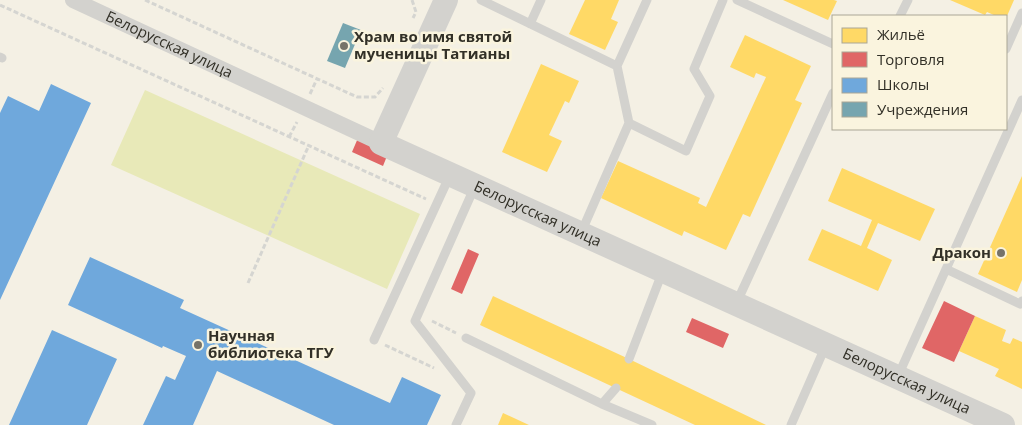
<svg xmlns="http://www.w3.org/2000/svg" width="1022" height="425" viewBox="0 0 1022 425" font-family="'Open Sans',sans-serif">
<rect width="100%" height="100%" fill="#f4f0e4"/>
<path fill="#e8e9b8" d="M145,90L420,214L387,289L111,165Z"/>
<path fill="#ffd966" d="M585,0H619L611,19L618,22L605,50L569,34Z
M783,0H834L837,1L828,20Z
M950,0H1014L1007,16H996L987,12L985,15Z
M745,35L811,66L795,100L802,103L750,217L743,214L726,250L684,231L682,236L601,198L618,161L700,198L698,203L706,207L766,77L756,73L754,78L730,67Z
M541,64L579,81L569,103L565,101L549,135L562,141L547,172L502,152Z
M842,168L935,209L920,241L878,223L867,248L892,260L878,291L808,260L822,229L861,246L872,220L828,201Z
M1022,176V280L1017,292L978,274Z
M493,296L629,359L766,425H695L480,325Z
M975,316L1006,330L1002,341L1010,344L1013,338L1022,342V389L995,376L999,369L959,351Z
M503,413L529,425H498Z"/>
<path fill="#e06666" d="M358,138L389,151L383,166L352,152Z
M468,249L479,254L462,294L451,289Z
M944,301L975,316L954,362L922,348Z
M692,318L729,334L723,348L686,332Z"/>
<path fill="#6fa8dc" d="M51,84L91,103L0,300V113L8,96L39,111Z
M90,257L184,300L180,308L390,403L402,377L441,395L427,425H334L217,371L193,425H143L166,376L175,380L186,356L163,346L162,348L68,305Z
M52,330L117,359L87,425H9Z"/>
<path fill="#76a5af" d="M343,23L361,30L345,68L327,61Z"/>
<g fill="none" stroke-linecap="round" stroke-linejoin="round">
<path stroke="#d5d5d1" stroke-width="3" stroke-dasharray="5 2.5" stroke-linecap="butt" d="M145,0L357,97H375L383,88
M412,0L416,12L413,18
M0,5L426,199
M310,94L317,79
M289,137L297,122
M248,283L309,145
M432,321L456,333
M385,345L434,368"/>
<path stroke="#d3d2ce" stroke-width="9" d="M481,0L617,66L629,123L686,151L710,96L694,69L723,0
M737,0L833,44
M900,16L908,0
M530,24L541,0
M1006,49L1022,13
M0,57L2,58
M617,66L647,0
M581,233L629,123
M946,269L1020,304L1022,301
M736,304L833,93
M466,338L602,404L616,388
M374,340L450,175
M629,359L662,273
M898,376L1022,100
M602,404L652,425
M456,425L471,393L415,321L475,186
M791,425L826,345"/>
<path stroke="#d3d2ce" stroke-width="16" id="s1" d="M73,0L381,143"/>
<path stroke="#d3d2ce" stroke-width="24" id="s2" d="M446,0L381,143L1003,425"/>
</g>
<g fill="#767369" stroke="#faf4de" stroke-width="2">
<circle cx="344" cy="46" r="5"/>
<circle cx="1001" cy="253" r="5"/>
<circle cx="198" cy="345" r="5"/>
</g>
<g text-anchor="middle" stroke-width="5" stroke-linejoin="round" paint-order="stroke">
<g font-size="15" font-weight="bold" fill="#323027" stroke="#faf4de" text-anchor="start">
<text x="354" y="42">Храм во имя святой<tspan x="354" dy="17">мученицы Татианы</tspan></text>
<text x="991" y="258" text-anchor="end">Дракон</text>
<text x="208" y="341">Научная<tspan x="208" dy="17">библиотека ТГУ</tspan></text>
</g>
<g font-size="15" fill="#323027" stroke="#faf4de">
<text dy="5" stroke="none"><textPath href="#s1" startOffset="106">Белорусская улица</textPath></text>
<text dy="5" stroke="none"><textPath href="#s2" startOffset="329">Белорусская улица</textPath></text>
<text dy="5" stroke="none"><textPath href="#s2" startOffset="734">Белорусская улица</textPath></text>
</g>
</g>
<rect x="832" y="15" width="175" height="115" fill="#faf4de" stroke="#aaa695"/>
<rect x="842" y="28" width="25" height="15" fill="#ffd966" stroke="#aaa695"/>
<text x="877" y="40" font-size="15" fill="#323027">Жильё</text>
<rect x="842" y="52" width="25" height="15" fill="#e06666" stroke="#aaa695"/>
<text x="877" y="65" font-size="15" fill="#323027">Торговля</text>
<rect x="842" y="78" width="25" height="15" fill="#6fa8dc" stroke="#aaa695"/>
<text x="877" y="90" font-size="15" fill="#323027">Школы</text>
<rect x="842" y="102" width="25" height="15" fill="#76a5af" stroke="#aaa695"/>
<text x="877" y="115" font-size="15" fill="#323027">Учреждения</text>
</svg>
